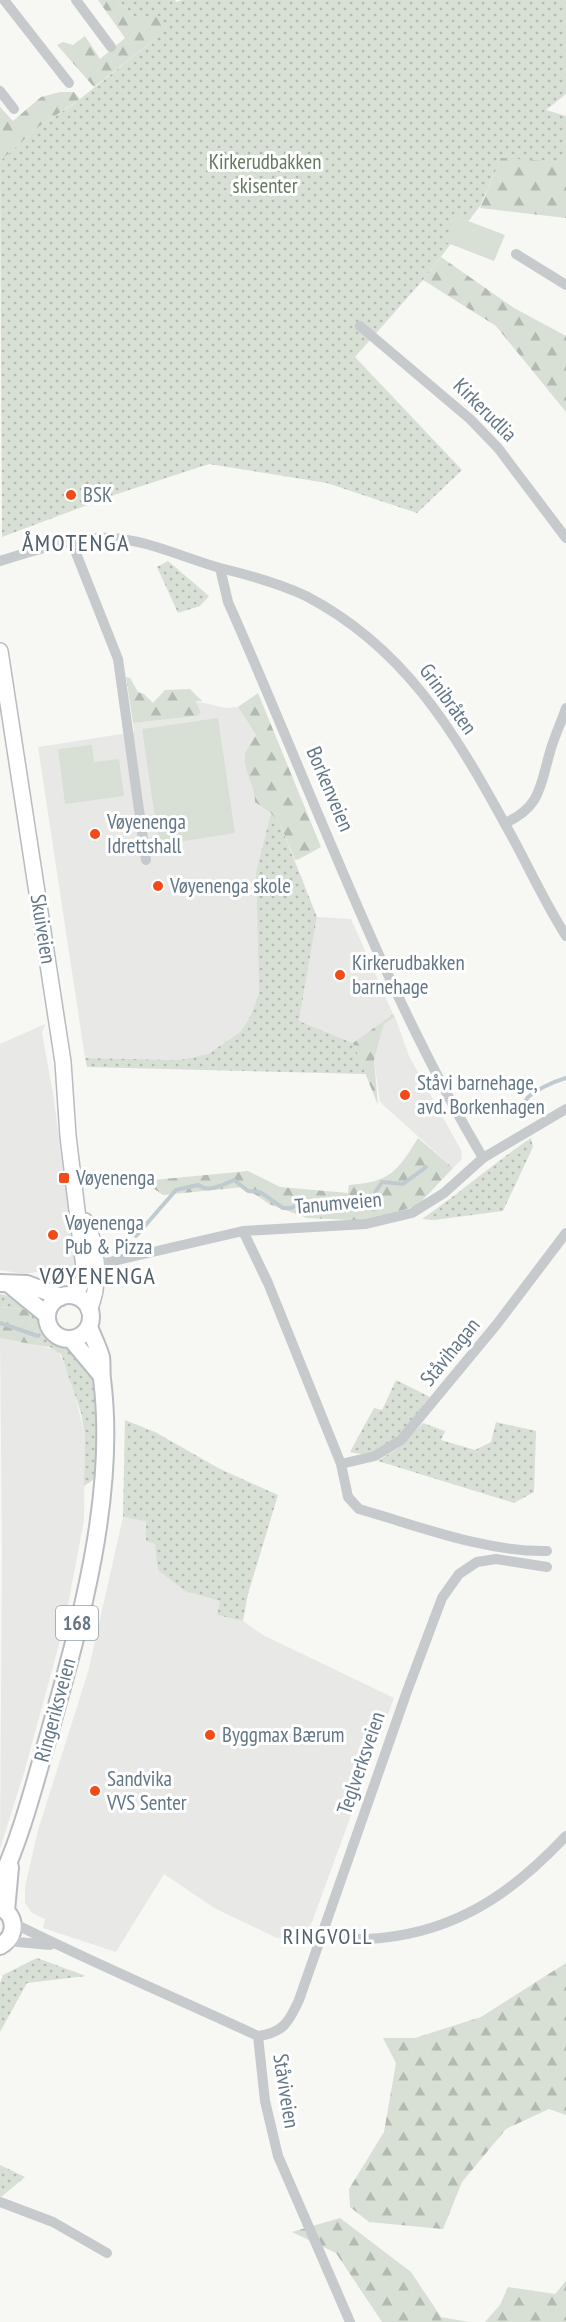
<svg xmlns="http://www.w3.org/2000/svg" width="566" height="2322" viewBox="0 0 566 2322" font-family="'PT Sans Narrow',sans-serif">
<defs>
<pattern id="grass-dots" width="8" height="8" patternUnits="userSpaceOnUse" patternTransform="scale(1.5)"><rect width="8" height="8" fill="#d8dfd4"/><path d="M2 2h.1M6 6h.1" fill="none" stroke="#b3bab2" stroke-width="1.8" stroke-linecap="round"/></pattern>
<pattern id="forest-firs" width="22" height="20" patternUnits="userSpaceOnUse" patternTransform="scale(1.5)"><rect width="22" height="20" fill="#d8dfd4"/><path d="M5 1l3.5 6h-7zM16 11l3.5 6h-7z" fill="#b3bab2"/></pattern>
</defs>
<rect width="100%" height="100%" fill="#f7f7f3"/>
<path fill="#e8e9e7" d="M195,701L226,708L238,707L256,735L251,746L248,773L256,791L271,813L256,872L259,993L250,1017L240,1032L208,1054L180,1060L85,1058L38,747L134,732L133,723L197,716Z
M317,917L351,919L393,1014L353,1043L299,1021Z
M395,1017L409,1056L461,1150L462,1159L453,1168L380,1102L374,1060L384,1024Z
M45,1024L42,1033L53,1093L76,1266L24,1274L0,1270V1044Z
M0,1338L58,1350L71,1380L85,1435L84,1520L64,1626L24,1773L0,1849L2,1550Z
M123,1517L146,1520V1541L155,1544L185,1591L221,1601L217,1615L243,1621L263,1635L394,1698L305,1941L277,1938L214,1908L164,1874L116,1952L43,1928L45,1919L32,1913L25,1903V1887L38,1830L88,1672Z"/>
<path fill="url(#grass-dots)" d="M117,0H175L176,2L182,0H566V94L546,110L566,116V162L501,159L480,206L423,280L355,357L462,470L417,513L327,483L209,464L114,495L2,537L0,161L37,128L75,103L155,39L152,16L145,20L136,19Z
M168,561L209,596L200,606L178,613L157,567Z
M271,813L280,824L317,917L299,1021L353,1043L367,1074L87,1067L85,1058L180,1060L208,1054L240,1032L250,1017L259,993L256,872Z
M531,1138L533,1147L503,1211L434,1220L422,1219C460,1193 494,1163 531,1138Z
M0,1294C16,1297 34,1305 40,1321C42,1326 44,1334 48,1337C57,1346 71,1345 80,1355C99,1375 106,1456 93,1480L84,1486L85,1435L81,1413L61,1354L50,1347L40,1346L41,1343L30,1320L31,1310L0,1307Z
M396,1380L430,1397C411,1421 386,1463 350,1452L374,1408L382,1410Z
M125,1420L155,1432L220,1469L278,1495L248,1594L243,1621L217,1615L220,1601L185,1591L158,1570L155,1544L146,1541V1521L123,1517Z
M496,1422L536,1431L534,1492L514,1503L378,1461L398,1448L423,1423L445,1431L441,1440L475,1450L491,1442Z
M37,1958L86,1976L27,1983L0,2032V1983L3,1975Z
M0,2165L25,2177L1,2197L0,2196Z"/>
<path fill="url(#forest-firs)" d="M98,0H117L136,19L157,15L162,24L155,39L94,87L57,45L63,42L73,45L85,36L100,59L125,38Z
M60,92H74L80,99L37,128L0,161V107L13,121L41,97Z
M501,158L566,162V218L480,208Z
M441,257L514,308L566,336V412L496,326L423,280Z
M126,677L130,678L138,692L144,694L153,703L165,690L190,689L202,701H195L201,712L197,716L133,723Z
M258,693L321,847L299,859L295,860L280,824L271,813L255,802C256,787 240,766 246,751C249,746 253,741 256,735L238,707Z
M393,1014L395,1017L384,1024L374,1060L378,1105L353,1043Z
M418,1138L453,1168L418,1205L371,1221L307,1218L269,1204L244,1187L163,1195L143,1181L248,1171L280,1187L348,1193L349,1185C390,1182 397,1172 418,1138Z
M0,1307L31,1310L30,1320L41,1343L40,1346L0,1338Z
M566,1963V2115L549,2109L506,2129L462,2182L443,2229L369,2222L350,2207L349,2189L384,2132L396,2063L383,2038H415L481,2017Z
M340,2218L411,2272L441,2317L469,2322H382L336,2253L292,2232Z
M566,2281V2322H485L500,2305L508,2287L555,2294Z"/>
<path fill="#d8dfd4" d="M455,216L505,235L494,261L445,242Z
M218,718L235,833L159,845L142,729Z
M92,745L94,762L119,759L124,796L65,804L58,749Z"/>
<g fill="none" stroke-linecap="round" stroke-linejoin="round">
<path stroke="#bfcbd0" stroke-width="4" d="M526,1100C531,1091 556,1081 566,1078
M136,1236L176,1190L198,1185C210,1193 221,1185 234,1180L248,1191L260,1192L283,1208H291L306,1201L330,1207L344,1200L356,1202L360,1198L373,1196L382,1182L403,1184L426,1167
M0,1323L38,1336"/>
<defs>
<path id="secondary" d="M0,651L63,1062L68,1136L85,1276L75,1296
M85,1221C98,1245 101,1284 89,1310"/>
<path id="primary" d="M0,1283L27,1284L61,1297
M9,1284L47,1315
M47 1317a22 22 0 1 1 44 0a22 22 0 1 1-44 0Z
M71,1339L101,1375
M0,1882C21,1837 33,1789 47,1741C79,1628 117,1497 102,1379C101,1372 102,1364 101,1357C98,1347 93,1337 89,1327
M0,1907C17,1916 17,1936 0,1946
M6,1911L10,1867"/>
</defs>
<use href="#secondary" stroke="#b6bcc0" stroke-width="18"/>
<use href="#primary" stroke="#b9bdc1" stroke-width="20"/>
<path stroke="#c6cacd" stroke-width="10" d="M4,0L69,83
M76,0L111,47
M0,91L14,109
M516,254L566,285
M360,326L470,419L498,448L566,538
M72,543L118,659L146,860
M0,561C32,551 78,536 111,538C148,540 184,558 220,568C249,575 278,583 306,596C404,647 454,731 505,824C526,861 543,900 566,936
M220,568L228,602C311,788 379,982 483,1158
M505,823C541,807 540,786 550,752C554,737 561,723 566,708
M243,1231L268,1283L341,1464L375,1456L401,1440L497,1324L566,1233
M92,1266L243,1231L366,1224L412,1213L444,1193L483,1158L566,1109
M341,1464L348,1497L359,1509C419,1526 484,1552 547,1551
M13,1923C93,1963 176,1998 258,2036L265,2101L278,2156L350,2322
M324,1934C348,1941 372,1940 396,1936C467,1925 518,1887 566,1836
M7,1941L50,1945
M258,2036C283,2033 289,2022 299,2000L406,1694L442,1598L459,1574L477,1562L496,1559L547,1567
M0,2202L53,2222L107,2253"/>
<use href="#secondary" stroke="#fff" stroke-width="15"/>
<use href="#primary" stroke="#fff" stroke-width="16"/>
</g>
<g fill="#f24b18" stroke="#fff" stroke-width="2">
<circle cx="71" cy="495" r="6"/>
<circle cx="95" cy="834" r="6"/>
<circle cx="158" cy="886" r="6"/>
<circle cx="340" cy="975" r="6"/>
<circle cx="405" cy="1095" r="6"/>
<rect x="58" y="1172" width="12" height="12" rx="3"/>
<circle cx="53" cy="1235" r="6"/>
<circle cx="210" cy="1735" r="6"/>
<circle cx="95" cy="1791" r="6"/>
</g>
<g text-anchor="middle" stroke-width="6" stroke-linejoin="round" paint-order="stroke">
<rect fill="#fff" stroke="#92a0ab" stroke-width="1.5" x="56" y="1606" width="42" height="34" rx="4.5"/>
<g font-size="20" font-weight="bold" fill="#637787">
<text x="77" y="1630">168</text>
</g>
<g font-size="21" fill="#64795f" stroke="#fff">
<text x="265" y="169">Kirkerudbakken<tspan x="265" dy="24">skisenter</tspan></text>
</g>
<g font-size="21" fill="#637787" stroke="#fff">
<text transform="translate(485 410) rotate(45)" y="7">Kirkerudlia</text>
<text transform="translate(448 699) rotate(54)" y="7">Grinibråten</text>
<text transform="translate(330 789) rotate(67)" y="7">Borkenveien</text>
<text transform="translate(43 929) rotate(81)" y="7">Skuiveien</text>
<text transform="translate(338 1203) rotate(-5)" y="7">Tanumveien</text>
<text transform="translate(450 1352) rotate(-51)" y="7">Ståvihagan</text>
<text transform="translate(55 1710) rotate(-75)" y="7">Ringeriksveien</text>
<text transform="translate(361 1763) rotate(-71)" y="7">Teglverksveien</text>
<text transform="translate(286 2091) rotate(81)" y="7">Ståviveien</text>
</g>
<g font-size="21" fill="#637787" stroke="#fff" text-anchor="start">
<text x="83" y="502">BSK</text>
<text x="107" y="829">Vøyenenga<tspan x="107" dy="24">Idrettshall</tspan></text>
<text x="170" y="893">Vøyenenga skole</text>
<text x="352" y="970">Kirkerudbakken<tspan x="352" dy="24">barnehage</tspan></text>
<text x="417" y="1090">Ståvi barnehage,<tspan x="417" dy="24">avd. Borkenhagen</tspan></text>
<text x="76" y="1185">Vøyenenga</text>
<text x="65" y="1230">Vøyenenga<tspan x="65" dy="24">Pub &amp; Pizza</tspan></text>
<text x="222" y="1742">Byggmax Bærum</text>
<text x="107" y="1786">Sandvika<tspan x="107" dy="24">VVS Senter</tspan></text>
</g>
<g font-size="22" letter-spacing="1.5" fill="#52606b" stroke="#fff">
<text x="328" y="1944">RINGVOLL</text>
</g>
<g font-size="24" letter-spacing="1.5" fill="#52606b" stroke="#fff">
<text x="76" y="551">ÅMOTENGA</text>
<text x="98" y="1284">VØYENENGA</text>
</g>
</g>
</svg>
